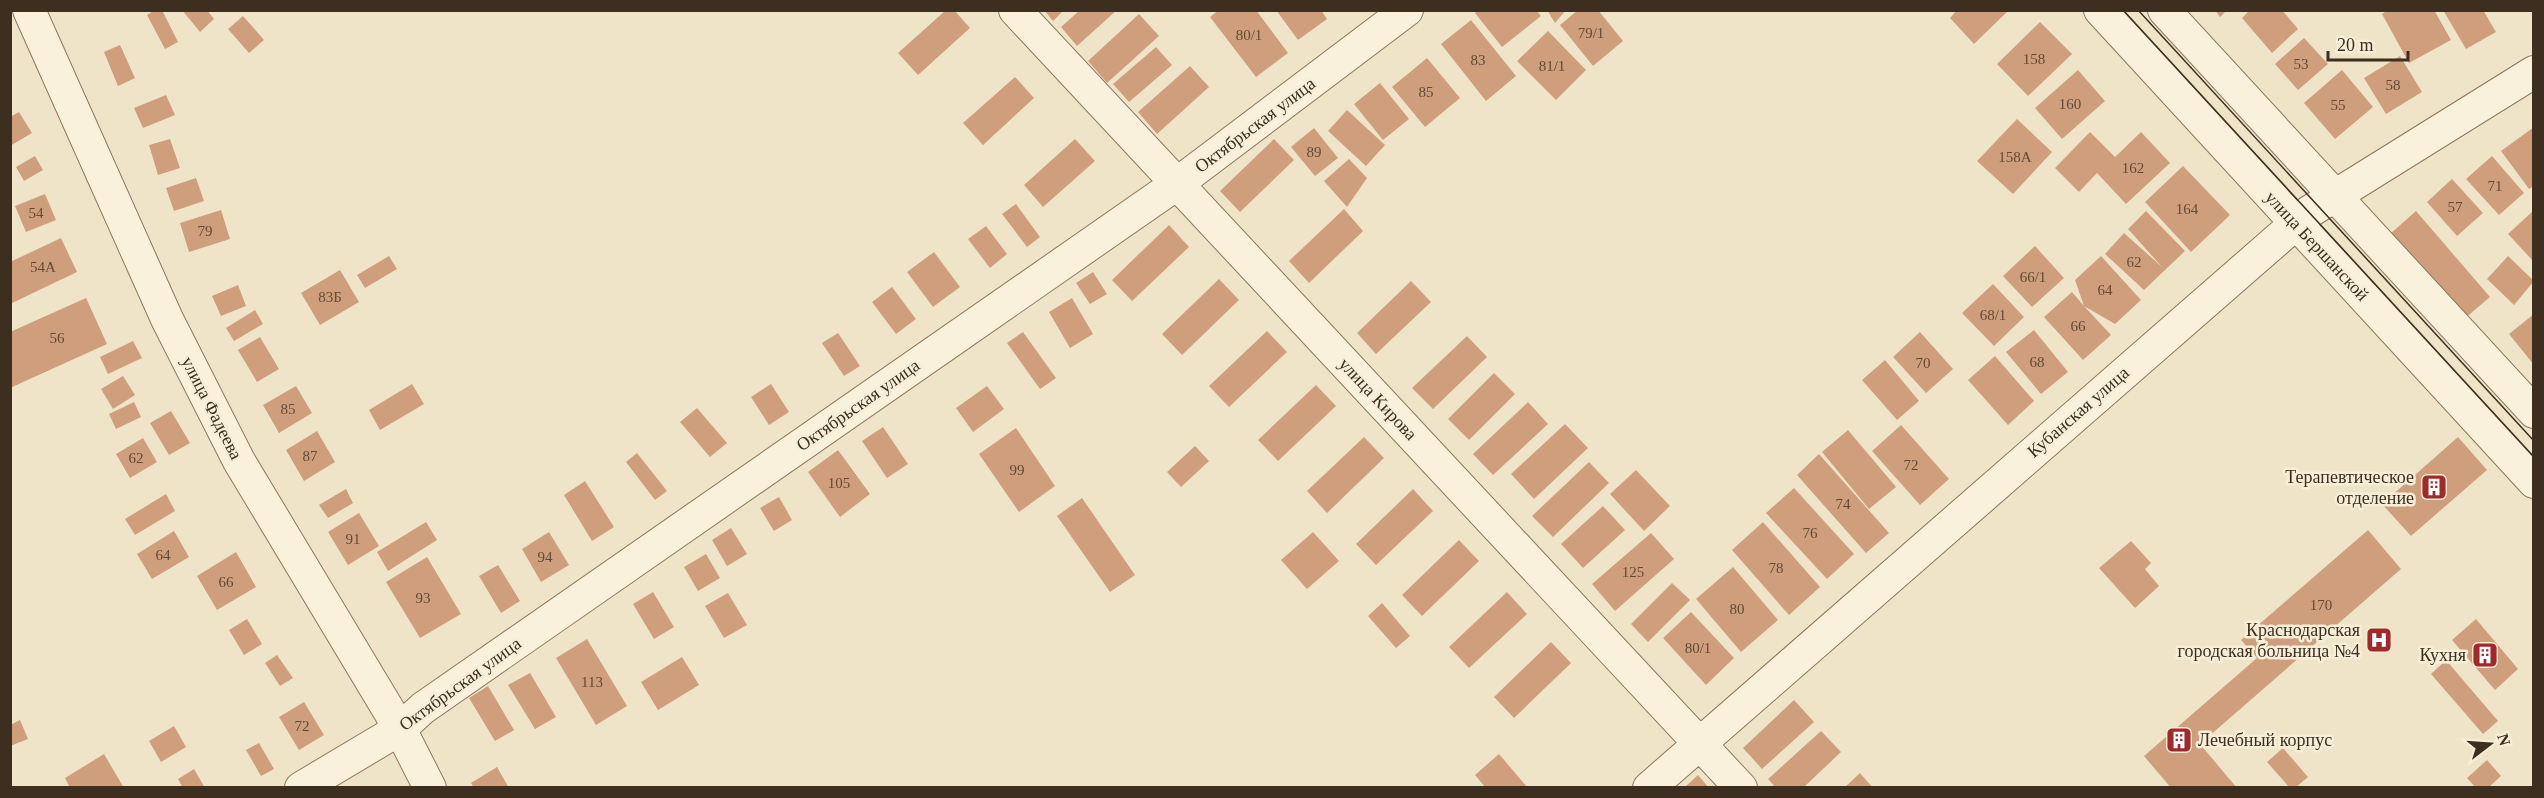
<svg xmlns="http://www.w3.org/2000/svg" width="2544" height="798" viewBox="0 0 2544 798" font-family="Georgia,serif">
<rect width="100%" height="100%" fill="#f0e4c8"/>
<path fill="#cf9f7d" d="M155,10H162L178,42L165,49L147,15Z
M182,10H207L214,19L200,32Z
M946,10H954L970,28L918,75L898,53Z
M1044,10H1064L1053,21Z
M1080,10H1117L1077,46L1061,27Z
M1219,10H1256L1288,53L1256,77L1210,17Z
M1276,10H1321L1327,19L1298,40Z
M1479,10H1536L1541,16L1502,47L1475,13Z
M1547,10H1566L1555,23Z
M1578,10H1598L1623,41L1593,66L1560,25Z
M1957,10H2009L1974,44L1950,18Z
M2215,10H2227L2220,17Z
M2250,10H2282L2298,29L2272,53L2242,18Z
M2388,10H2434L2451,40L2409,63L2382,14Z
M2443,10H2483L2496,32L2466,49Z
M1139,14L1159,36L1107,83L1088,61Z
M243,16L264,40L249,53L228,29Z
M1471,20L1516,76L1486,101L1441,44Z
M2040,22L2072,54L2028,96L1997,64Z
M1548,31L1586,70L1556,100L1517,61Z
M2304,38L2328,64L2298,90L2275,64Z
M120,45L135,78L118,86L104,52Z
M1156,47L1172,65L1129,102L1113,84Z
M2400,56L2422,92L2386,114L2364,78Z
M1427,58L1460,98L1425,127L1392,87Z
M1190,66L1209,87L1157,134L1138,112Z
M2078,70L2105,101L2062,139L2035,108Z
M2342,70L2373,107L2335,139L2304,103Z
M1015,77L1034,98L983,145L963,123Z
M1380,83L1409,119L1383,140L1354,104Z
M166,95L175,115L143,128L134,108Z
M1347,110L1385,145L1366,166L1328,131Z
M19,112L32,133L10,146V117Z
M2017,119L2052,152L2013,194L1977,161Z
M2534,127V186L2529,189L2501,151Z
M1314,128L1338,158L1315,176L1291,147Z
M2090,132L2115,157L2141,132L2170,163L2126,204L2097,173L2079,192L2055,168Z
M170,139L180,168L158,175L149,145Z
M1075,139L1095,161L1043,207L1024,185Z
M1274,139L1294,160L1240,212L1220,191Z
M35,156L43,170L24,181L16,167Z
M2492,156L2524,193L2499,215L2466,179Z
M1349,159L1367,178L1347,207L1324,181Z
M2183,166L2230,215L2191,252L2145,202Z
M196,178L204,201L174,211L166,188Z
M2452,179L2483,213L2457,236L2427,202Z
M45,194L56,220L26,232L15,206Z
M1016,204L1040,237L1027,247L1002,214Z
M1344,209L1363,231L1309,283L1289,261Z
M221,210L230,239L189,252L180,223Z
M2534,210V262L2508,234Z
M2146,211L2185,251L2144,290L2105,254L2124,233L2162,267L2128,229Z
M2416,211L2490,297L2464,319L2390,234Z
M1169,225L1189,247L1132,301L1112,280Z
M986,226L1007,254L990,268L968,239Z
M61,238L77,272L10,304V262Z
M2035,246L2064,278L2032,307L2003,276Z
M934,252L960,287L933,307L907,272Z
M389,256L397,269L365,288L357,275Z
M2101,256L2141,300L2115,324L2084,306L2111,335L2083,360L2044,317L2072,292L2084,306L2075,280Z
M2508,256L2534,281L2514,305L2487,279Z
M340,270L359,302L320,325L301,293Z
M1093,272L1107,294L1090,304L1076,283Z
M1219,279L1239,300L1182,355L1162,334Z
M1411,281L1431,302L1376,354L1357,333Z
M1993,284L2024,317L1994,346L1962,313Z
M238,285L246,306L221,316L212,296Z
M892,287L916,319L896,334L872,302Z
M86,298L107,344L10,388V332Z
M1072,298L1093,334L1070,348L1049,312Z
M255,310L263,324L234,341L226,328Z
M2534,314V365L2509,334Z
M2034,330L2068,372L2041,394L2006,352Z
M1267,331L1287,352L1229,407L1209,386Z
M1023,332L1056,378L1040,389L1007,343Z
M1920,332L1953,369L1926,393L1893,357Z
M838,333L860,366L844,376L822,343Z
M1467,336L1487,357L1433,409L1412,388Z
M260,337L279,369L257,382L238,350Z
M133,341L142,358L108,374L100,357Z
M1995,356L2034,401L2008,425L1968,380Z
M1885,360L1919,401L1897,420L1862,380Z
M1494,373L1515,394L1469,440L1448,419Z
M123,376L135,395L113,409L101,389Z
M412,384L424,404L380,430L369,410Z
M771,384L789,412L769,425L751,397Z
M1316,385L1336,406L1278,461L1258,440Z
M296,386L312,413L279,433L263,405Z
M987,386L1004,409L973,432L956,408Z
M134,402L141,417L116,429L109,414Z
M1528,402L1548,424L1493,475L1473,454Z
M697,408L727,443L710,457L680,422Z
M171,411L190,443L169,455L150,423Z
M1565,424L1588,448L1534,499L1511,474Z
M1901,425L1949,479L1920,505L1872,451Z
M883,427L908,464L887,478L862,441Z
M1016,428L1055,486L1019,512L979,454Z
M1848,430L1896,487L1869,509L1822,452Z
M317,431L335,462L304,481L286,450Z
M1364,437L1384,458L1327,513L1307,491Z
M2458,437L2487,470L2411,536L2382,504Z
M143,438L157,462L130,478L116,454Z
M1195,446L1209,461L1181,487L1167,472Z
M838,450L870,494L840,517L808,472Z
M637,453L667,491L655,500L626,462Z
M1819,454L1889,533L1866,553L1797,475Z
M1589,462L1609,483L1553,537L1532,516Z
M1636,470L1670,506L1644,531L1610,494Z
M585,481L614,527L592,541L564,495Z
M1794,488L1854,554L1827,579L1766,513Z
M346,489L353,503L328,518L319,505Z
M1413,489L1433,511L1376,565L1356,544Z
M166,494L175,511L135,535L125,519Z
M779,497L792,520L774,531L760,508Z
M1082,498L1135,575L1110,592L1057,516Z
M1603,506L1625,530L1583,568L1561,544Z
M359,513L379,546L348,565L328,532Z
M426,522L437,540L388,571L377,552Z
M1763,522L1820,587L1789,615L1732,550Z
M731,528L747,554L727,566L712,540Z
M2368,530L2401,569L2200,744L2237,788H2171L2144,756L2257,658L2241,640Z
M174,531L189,557L152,579L137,554Z
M549,532L569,565L541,582L522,549Z
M1313,532L1339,561L1307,589L1281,560Z
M1651,533L1674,559L1615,611L1592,584Z
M1459,540L1479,561L1422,616L1402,595Z
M2131,541L2151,563L2145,569L2159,586L2135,608L2099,568Z
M236,552L256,587L217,610L197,576Z
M706,554L720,578L698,591L684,567Z
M427,557L461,614L420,638L386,582Z
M498,565L520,601L501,613L479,576Z
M1733,567L1778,620L1741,652L1696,599Z
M1672,583L1690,600L1648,642L1631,624Z
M653,592L674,627L654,639L633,604Z
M1507,592L1527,614L1469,668L1449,647Z
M728,593L747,625L724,638L705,606Z
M1382,603L1410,636L1396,648L1368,616Z
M1691,612L1734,658L1706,685L1663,638Z
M247,619L262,644L244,655L229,630Z
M2476,619L2518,669L2495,690L2452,640Z
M587,639L627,706L596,725L556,658Z
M1551,642L1571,663L1514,718L1494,697Z
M277,655L293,678L280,686L265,663Z
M682,657L699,685L658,710L641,682Z
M2446,660L2498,721L2483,734L2431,674Z
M530,673L556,717L535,729L508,685Z
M488,686L514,730L495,741L469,698Z
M1794,700L1814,722L1762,769L1743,748Z
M304,702L324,735L299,750L279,717Z
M20,720L28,739L10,746V725Z
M174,726L186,747L161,762L149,741Z
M1821,731L1841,752L1803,788H1776L1768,779Z
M259,743L274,769L261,776L246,750Z
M2283,748L2308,777L2295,788H2290L2267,762Z
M104,754L124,788H70L65,778Z
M1499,754L1528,788H1486L1475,775Z
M2487,760L2501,776L2488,788H2476L2467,778Z
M497,767L509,788H474L471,783Z
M194,769L205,788H183L178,779Z
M1860,773L1873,788H1844Z
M1698,775L1709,788H1684Z"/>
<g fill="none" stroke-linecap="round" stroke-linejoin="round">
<defs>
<path id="street" d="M29,10L167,319L239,461L400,729L430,788
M1015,10L1741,788
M2100,10L2534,482
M2164,10L2534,412
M301,788L400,729L423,708L1178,183L1407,10
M1649,788L2309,212L2534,72"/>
</defs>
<use href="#street" stroke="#8d765c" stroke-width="34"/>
<use href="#street" stroke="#faf1dc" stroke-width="32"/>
<path stroke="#3d2e20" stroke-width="1.5" d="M2123,10L2534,457
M2138,10L2534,441"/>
</g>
<defs>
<symbol id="building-square" viewBox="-11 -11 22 22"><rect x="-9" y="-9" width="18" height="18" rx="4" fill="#9e2a2b" stroke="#f7eed8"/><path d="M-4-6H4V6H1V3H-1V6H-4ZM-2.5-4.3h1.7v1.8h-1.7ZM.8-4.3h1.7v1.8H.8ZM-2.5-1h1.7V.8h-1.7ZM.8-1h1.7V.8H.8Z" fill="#fff"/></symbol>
<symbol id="hospital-square" viewBox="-11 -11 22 22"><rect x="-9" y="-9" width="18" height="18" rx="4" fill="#9e2a2b" stroke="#f7eed8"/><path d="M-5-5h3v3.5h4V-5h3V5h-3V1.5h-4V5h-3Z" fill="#fff"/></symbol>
</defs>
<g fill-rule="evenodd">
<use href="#building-square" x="2419" y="472" width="30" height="30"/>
<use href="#hospital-square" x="2364" y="625" width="30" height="30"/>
<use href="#building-square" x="2470" y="640" width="30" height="30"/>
<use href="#building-square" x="2164" y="725" width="30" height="30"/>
</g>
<g text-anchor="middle" stroke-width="5" stroke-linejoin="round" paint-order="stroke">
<g font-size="15" fill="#624a37">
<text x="1591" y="38">79/1</text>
<text x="1249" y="40">80/1</text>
<text x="2034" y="64">158</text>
<text x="1478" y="65">83</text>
<text x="2301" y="69">53</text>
<text x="1552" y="71">81/1</text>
<text x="2393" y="90">58</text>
<text x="1426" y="97">85</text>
<text x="2070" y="109">160</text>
<text x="2338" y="110">55</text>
<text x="1314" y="157">89</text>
<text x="2015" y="162">158А</text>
<text x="2133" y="173">162</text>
<text x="2495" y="191">71</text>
<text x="2455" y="212">57</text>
<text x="2187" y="214">164</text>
<text x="36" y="218">54</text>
<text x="205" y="236">79</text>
<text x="2134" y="267">62</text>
<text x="43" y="272">54А</text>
<text x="2033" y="282">66/1</text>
<text x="2105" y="295">64</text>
<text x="330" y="302">83Б</text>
<text x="1993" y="320">68/1</text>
<text x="2078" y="331">66</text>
<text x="57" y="343">56</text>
<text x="2037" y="367">68</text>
<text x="1923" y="368">70</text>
<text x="288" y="414">85</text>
<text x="310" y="461">87</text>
<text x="136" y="463">62</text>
<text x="1911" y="470">72</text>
<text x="1017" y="475">99</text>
<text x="839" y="488">105</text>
<text x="1843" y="509">74</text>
<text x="1810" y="538">76</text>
<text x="353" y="544">91</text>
<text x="163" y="560">64</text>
<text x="545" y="562">94</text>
<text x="1776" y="573">78</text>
<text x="1633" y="577">125</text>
<text x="226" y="587">66</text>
<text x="423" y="603">93</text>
<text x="2321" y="610">170</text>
<text x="1737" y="614">80</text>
<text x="1698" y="653">80/1</text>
<text x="592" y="687">113</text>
<text x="302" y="731">72</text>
</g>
<g font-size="18" fill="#3d2e20" stroke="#f7eed8">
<text transform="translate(1255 125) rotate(-37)" y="6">Октябрьская улица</text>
<text transform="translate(2317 246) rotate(47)" y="6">улица Бершанской</text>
<text transform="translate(1378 399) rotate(47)" y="6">улица Кирова</text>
<text transform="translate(858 405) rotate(-35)" y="6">Октябрьская улица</text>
<text transform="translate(212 408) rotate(63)" y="6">улица Фадеева</text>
<text transform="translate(2078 412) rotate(-41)" y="6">Кубанская улица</text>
<text transform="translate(460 684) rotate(-36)" y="6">Октябрьская улица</text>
</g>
<g font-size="18" fill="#3d2e20" stroke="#f7eed8" text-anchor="end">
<text x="2414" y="483">Терапевтическое<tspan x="2414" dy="21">отделение</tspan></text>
<text x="2360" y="636">Краснодарская<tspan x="2360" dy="21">городская больница №4</tspan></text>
<text x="2466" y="661">Кухня</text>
<text x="2198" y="746" text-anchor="start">Лечебный корпус</text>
</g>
</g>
<rect width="2544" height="798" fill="none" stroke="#3d2e20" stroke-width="24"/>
<g transform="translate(2490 744) rotate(73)" stroke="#f7eed8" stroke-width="4.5" paint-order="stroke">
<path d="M0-4.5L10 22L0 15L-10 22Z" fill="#3d2e20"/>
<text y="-9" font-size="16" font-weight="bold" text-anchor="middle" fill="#3d2e20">N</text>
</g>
<path d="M2328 51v9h80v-9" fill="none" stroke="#3d2e20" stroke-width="3"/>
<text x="2337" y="51" font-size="18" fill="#3d2e20" stroke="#f7eed8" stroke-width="4.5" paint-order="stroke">20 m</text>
</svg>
